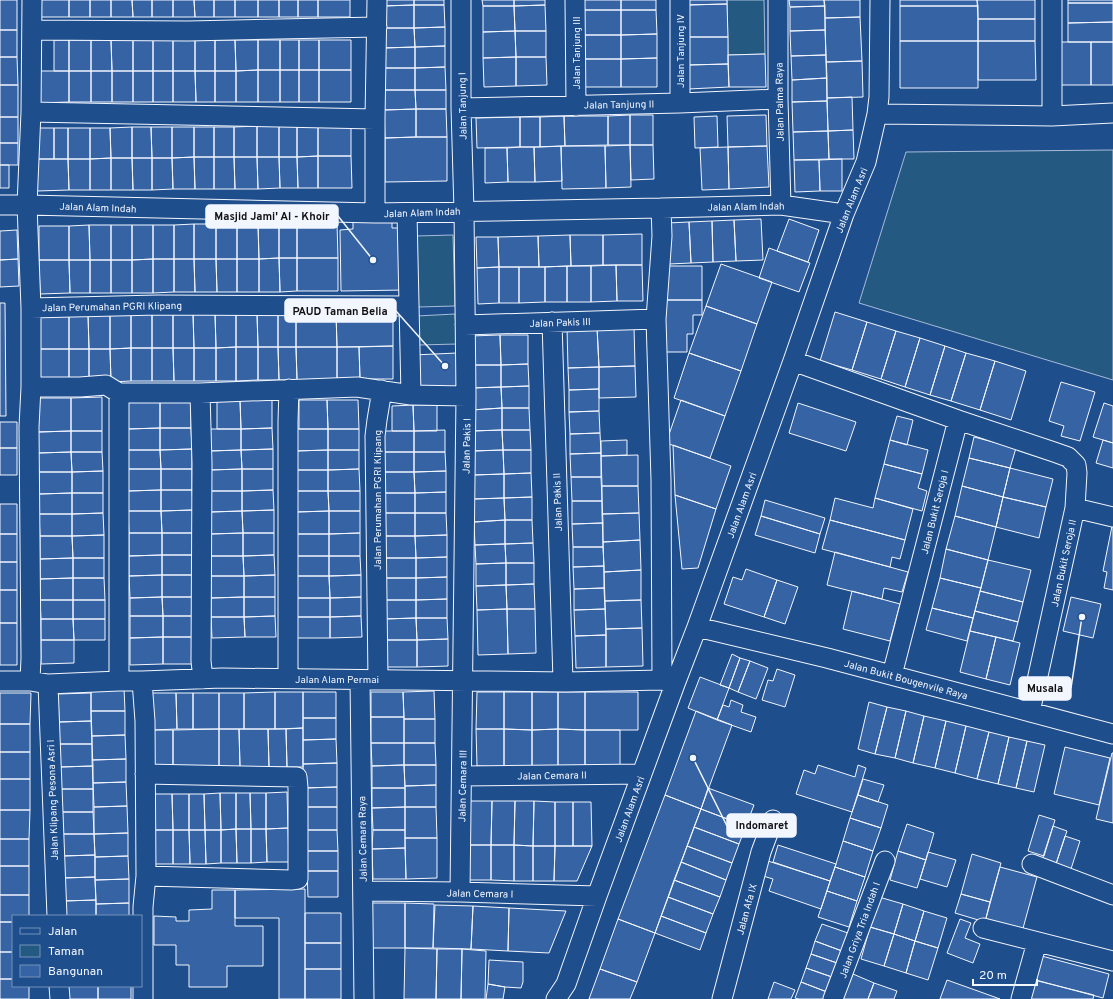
<svg xmlns="http://www.w3.org/2000/svg" width="1113" height="999" viewBox="0 0 1113 999" font-family="Overpass,sans-serif">
<rect width="100%" height="100%" fill="#1f4e8c"/>
<path fill="#245a82" stroke="#a8bbd7" d="M727,0H764L765,54L728,55Z
M1113,150V380L859,303L906,152Z
M453,235L455,306L418,307L416,236Z
M455,314L457,344L419,345L417,316Z"/>
<path fill="#3563a3" stroke="#f2f6ff" d="M0,0H17V30H0Z
M38,0H69V17H38Z
M69,0H90V17H69Z
M90,0H111V17H90Z
M111,0H132L133,17H111Z
M132,0H152V17H133Z
M152,0H173V17H152Z
M173,0H194L195,17H173Z
M194,0H214V17H195Z
M214,0H235V17H214Z
M235,0H258V17H235Z
M258,0H279V17H258Z
M279,0H298V17H279Z
M298,0H318V17H298Z
M318,0H350V17H318Z
M382,0H414V5L382,6Z
M414,0H444V5H414Z
M482,0H514V6H483Z
M514,0H545V5L514,6Z
M582,0H621V10H582Z
M621,0H656V10H621Z
M686,0H727V4L686,5Z
M789,0H824L825,6L790,7Z
M824,0H860V17L825,18Z
M900,0H977L978,6H900Z
M977,0H1035V19H978Z
M1068,0H1113V3H1068Z
M1068,3H1113V22L1068,23Z
M727,4L728,37H687L686,5Z
M414,5V28H383L382,6Z
M414,5H444L445,27L414,28Z
M545,5L546,31H515L514,6Z
M483,6H514L515,31L483,32Z
M825,6V30L790,31V7Z
M900,6H978V41H900Z
M582,10H621V35H583Z
M621,10H656L657,34L621,35Z
M860,17L862,61L826,62L825,18Z
M978,19H1035V41H978Z
M1113,22V42H1068V23Z
M445,27V46L415,47L414,28Z
M383,28H414L415,47L383,48Z
M0,30H17V57H0Z
M825,30L826,55L791,56L790,31Z
M515,31H546V57H516Z
M515,31L516,57L483,58V32Z
M657,34V58L621,59V35Z
M583,35H621V59H583Z
M687,37H728V64L687,65Z
M54,40H69V71H54Z
M69,40H91V71H69Z
M91,40H111L112,71H91Z
M111,40H133V71H112Z
M133,40H153V71H133Z
M153,40H173V71H153Z
M173,40H195V71H173Z
M195,40H215V71H195Z
M215,40H235L236,71H215Z
M235,40H258V70L236,71Z
M258,40H280V70H258Z
M280,40H299V70H280Z
M299,40H319V70H299Z
M319,40H351V70H319Z
M900,41H978V88H900Z
M978,41H1035L1036,80H978Z
M1058,42H1091V85H1058Z
M1091,42H1113V85H1091Z
M445,46V67L415,68V47Z
M415,47V68H383V48Z
M765,54L766,87H729L728,55Z
M826,55L827,78L792,80L791,56Z
M0,57H17L18,85H0Z
M516,57H546L547,85L516,86Z
M516,57V86L484,87L483,58Z
M657,58V87H621V59Z
M583,59H621V87H583Z
M862,61L863,97L827,98L826,62Z
M728,64L729,87L688,89L687,65Z
M445,67L446,90H415V68Z
M383,68H415V90H384Z
M258,70H280V102H258Z
M258,70V102H236V71Z
M280,70H299V102H280Z
M299,70H319V102H299Z
M319,70H351V102H319Z
M37,71H69V102L36,103Z
M69,71H91V102H69Z
M91,71H112V102H91Z
M112,71H133V102H112Z
M133,71H153V102H133Z
M153,71H173V102H153Z
M173,71H195L196,102H173Z
M195,71H215V102H196Z
M215,71H236V102H215Z
M827,78V101L792,102V80Z
M0,85H18V117H0Z
M384,90H415L416,109L384,110Z
M415,90H446V109H416Z
M852,97L853,130L828,131L827,98Z
M827,101L828,131L793,132L792,102Z
M416,109H446L447,137H416Z
M416,109V137L385,138L384,110Z
M630,115V145H608V116Z
M630,115H653V145H630Z
M766,115L767,146L728,147L727,116Z
M564,116L565,146L540,147V117Z
M564,116H608V145L565,146Z
M717,116L718,147L695,148L694,117Z
M0,117H18V143H0Z
M520,117V147L477,148L476,118Z
M520,117H540V147H520Z
M351,125V156H318V126Z
M257,126H279V157H257Z
M257,126V157H234V127Z
M279,126H297V157H279Z
M297,126H318V156L297,157Z
M132,127H151L152,158H132Z
M132,127V158H111L110,128Z
M151,127H172V158H152Z
M172,127H194V157L172,158Z
M194,127H214V157H194Z
M214,127H234V157H214Z
M37,128H54V159H37Z
M54,128H68V159H54Z
M68,128H90V159H68Z
M90,128H110L111,158L90,159Z
M853,130L854,159H829L828,131Z
M828,131L829,159L794,160L793,132Z
M416,137H447V181L385,182V138Z
M0,143H18V165H0Z
M630,145H653L654,179L631,180Z
M630,145L631,187L606,188L605,146Z
M561,146H605L606,188L562,189Z
M561,146L562,181L535,182L534,147Z
M767,146L769,187L729,189L728,147Z
M520,147H534L535,182H508L507,148Z
M728,147L729,189L702,190L700,148Z
M485,148H507L508,182L485,183Z
M318,156H351L352,188H318Z
M318,156V188H298L297,157Z
M194,157L195,189H173L172,158Z
M194,157H214V189H195Z
M214,157H234L235,189H214Z
M234,157H257L258,189H235Z
M257,157H279L280,188L258,189Z
M279,157H297L298,188H280Z
M111,158H132L133,190H111Z
M111,158V190H90V159Z
M132,158H152V190H133Z
M152,158H172L173,189L152,190Z
M37,159H68L69,190L37,191Z
M68,159H90V190H69Z
M842,159V191H820L819,160Z
M794,160H819L820,191L795,192Z
M0,165H9V188H0Z
M761,219L763,260L736,261L734,220Z
M789,219L819,230L808,262L777,251Z
M734,220L736,261L713,262L712,221Z
M353,221H392V228H404L405,290L341,291L340,230L353,229Z
M712,221L713,262L691,263L689,222Z
M689,222L691,263L669,264L667,223Z
M297,223H337L338,258H297Z
M297,223V258H279V224Z
M194,224H216V259H194Z
M194,224V259H174V225Z
M216,224H237V259H216Z
M237,224H258L259,259H237Z
M258,224H279V258L259,259Z
M89,225H111V260H90Z
M89,225L90,260H69V226Z
M111,225H132V260H111Z
M132,225H153V259L132,260Z
M153,225H174V259H153Z
M39,226H69V260H39Z
M17,230L18,259L0,260V231Z
M642,234V265H603V235Z
M570,235H603V265L571,266Z
M570,235L571,266L539,267L538,236Z
M538,236L539,267H499L498,237Z
M476,237H498L499,267L477,268Z
M769,248L810,263L799,292L759,278Z
M279,258H297V291L280,292Z
M279,258L280,292H259V259Z
M297,258H338V291H297Z
M18,259L19,286L0,287V260Z
M153,259H174V292L153,293Z
M153,259V293H132V260Z
M174,259H194L195,292H174Z
M194,259H216L217,292H195Z
M216,259H237V292H217Z
M237,259H259V292H237Z
M39,260H69L70,293L40,294Z
M69,260H90V293H70Z
M90,260H111V293H90Z
M111,260H132V293H111Z
M721,264L772,282L757,324L706,306Z
M616,265L617,301L591,302V266Z
M616,265H642L643,301H617Z
M567,266V302H545V267Z
M567,266H591V302H567Z
M663,266H702V300H663Z
M499,267V303L478,304L477,268Z
M499,267H519V303H499Z
M519,267H545V302L519,303Z
M663,300H702V315H693V334H687V352H663Z
M0,303H5L6,416H0Z
M706,306L757,324L741,371L689,353Z
M296,312H336L337,347H296Z
M296,312V347H278V313Z
M336,312H393V346L337,347Z
M835,312L867,322L852,370L820,361Z
M173,313H193L194,348H173Z
M173,313V348H152V314Z
M193,313H215L216,348H194Z
M215,313H236V347L216,348Z
M236,313H257L258,347H236Z
M257,313H278V347H258Z
M69,314V349H38V315Z
M69,314H88L89,349H69Z
M88,314H110V349H89Z
M110,314H131V348L110,349Z
M131,314H152V348H131Z
M867,322L896,331L881,379L852,370Z
M597,327L599,367L568,368L567,328Z
M597,327H634L635,366L599,367Z
M896,331L920,338L905,387L881,379Z
M500,335L501,365H470V336Z
M500,335H528V364L501,365Z
M920,338L945,346L930,395L905,387Z
M393,346V379H360L359,347Z
M945,346L966,353L951,401L930,395Z
M236,347H258V380L236,381Z
M236,347V381H216V348Z
M258,347H278L279,380H258Z
M278,347H296L297,380H279Z
M296,347H337V380H297Z
M337,347H359L360,379L337,380Z
M131,348H152V381H131Z
M131,348V381L111,382L110,349Z
M152,348H173L174,381H152Z
M173,348H194V381H174Z
M194,348H216V381H194Z
M38,349H69V382H39Z
M69,349H89V382H69Z
M89,349H110L111,382H89Z
M457,353L459,387L415,389L413,355Z
M689,353L741,371L725,416L674,398Z
M966,353L995,361L980,410L951,401Z
M995,361L1026,371L1011,420L980,410Z
M528,364L529,386L501,387V365Z
M470,365H501V387L471,388Z
M635,366L636,397L599,398V367Z
M599,367V389L569,390L568,368Z
M1061,382L1095,392L1080,441L1061,436L1064,426L1049,421Z
M529,386V408H502L501,387Z
M501,387L502,408L471,410V388Z
M599,389V411L569,412V390Z
M102,397V431H71V398Z
M38,398H71V431L38,432Z
M191,400V428H160V401Z
M240,400L241,429H217V401Z
M240,400H272V428L241,429Z
M299,400H327L328,429H299Z
M327,400H358L359,429H328Z
M681,400L725,416L710,458L666,443Z
M127,401H160V428L127,429Z
M798,403L856,422L846,451L789,433Z
M1104,403L1113,406V443L1093,437Z
M413,405H437V431H414Z
M413,405L414,431H392V406Z
M502,408H529L530,430H502Z
M502,408V430L472,431L471,410Z
M599,411L600,433L570,434L569,412Z
M897,416L913,420L907,445L890,440Z
M0,422H17V448H0Z
M160,428H191L192,449L160,450Z
M160,428V450H128L127,429Z
M272,428L273,449L241,450V429Z
M208,429H241V450L209,451Z
M295,429H328V450L295,451Z
M328,429H359V450H328Z
M445,430V452H414V431Z
M502,430H530L531,450H503Z
M502,430L503,450L473,451L472,431Z
M71,431H102V452H71Z
M71,431V452L38,453V432Z
M381,431H414V452H381Z
M600,433L601,453L570,454V434Z
M974,437L1016,448L1010,468L969,458Z
M627,440V455L601,456V441Z
M890,440L928,450L922,474L884,464Z
M1103,440L1113,443V468L1096,463Z
M673,445L731,466L716,509L675,495Z
M0,448H17V475H0Z
M192,449V469H161L160,450Z
M273,449V469H242L241,450Z
M128,450H160L161,469H128Z
M241,450L242,469L209,470V451Z
M328,450H359V469L328,470Z
M328,450V470H295V451Z
M503,450H531V473L504,474Z
M503,450L504,474L473,475V451Z
M71,452H102L103,471L72,472Z
M71,452L72,472H39L38,453Z
M381,452H414V472H382Z
M414,452H445L446,471L414,472Z
M601,453V477H571L570,454Z
M638,455V486H602L601,456Z
M969,458L1010,468L1003,497L962,486Z
M884,464L922,474L918,488L927,491L922,511L875,498Z
M1010,468L1053,479L1046,507L1003,497Z
M128,469H161V490L128,491Z
M161,469H192V490H161Z
M242,469H273V490L242,491Z
M242,469V491H209V470Z
M359,469L360,491H328V470Z
M295,470H328V491H296Z
M103,471V493H72V472Z
M446,471V492L415,493L414,472Z
M39,472H72V493L39,494Z
M382,472H414L415,493H382Z
M531,473L532,497L504,498V474Z
M504,474V498L474,499L473,475Z
M571,477H601L602,501H572Z
M602,486H638L639,513L602,514Z
M962,486L1003,497L996,527L955,516Z
M161,490H192L193,510L161,511Z
M161,490V511H128V491Z
M273,490L274,510L242,511V491Z
M209,491H242V511L210,512Z
M296,491H328L329,511L296,512Z
M328,491H360V511H329Z
M446,492V513H415V493Z
M72,493H103V513L72,514Z
M72,493V514H39V494Z
M382,493H415V513H382Z
M675,495L716,509L698,568L682,569Z
M532,497V520H505L504,498Z
M1003,497L1046,507L1039,538L996,527Z
M504,498L505,520L474,522V499Z
M835,498L873,508L875,498L913,509L905,540L830,520Z
M765,500L825,518L820,534L761,516Z
M572,501H602L603,523L572,524Z
M0,504H17V534H0Z
M193,510V533H162L161,511Z
M274,510V533H243L242,511Z
M128,511H161L162,533H129Z
M242,511L243,533L210,534V512Z
M329,511H360V533L329,534Z
M329,511V534H296V512Z
M103,513L104,535L72,536V514Z
M382,513H415V536H382Z
M415,513H446L447,535L415,536Z
M639,513L640,540L603,542L602,514Z
M39,514H72V536H40Z
M761,516L820,534L815,553L755,535Z
M955,516L996,527L988,560L946,549Z
M505,520H532L533,543L505,544Z
M505,520V544L475,545L474,522Z
M830,520L905,540L900,559L892,557L890,567L822,549Z
M603,523V547H573L572,524Z
M1112,526L1113,527V590L1104,588L1107,572L1103,571Z
M129,533H162V555L129,556Z
M162,533H193V555H162Z
M243,533H274V555L243,556Z
M243,533V556H210V534Z
M360,533V556H329V534Z
M0,534H17V562H0Z
M296,534H329V556H296Z
M104,535V558H73L72,536Z
M447,535V557L416,558L415,536Z
M40,536H72L73,558L40,559Z
M382,536H415L416,558H383Z
M640,540L641,570L604,572L603,542Z
M533,543L534,563H506L505,544Z
M505,544L506,563L476,564L475,545Z
M573,547H603L604,566L573,567Z
M946,549L988,560L981,588L940,578Z
M835,552L908,572L902,592L884,588L882,599L827,585Z
M162,555H193V575H162Z
M162,555V575L129,576V556Z
M274,555L275,575L244,576L243,556Z
M210,556H243L244,576H211Z
M296,556H329V576H297Z
M329,556H360L361,575L329,576Z
M447,557V577L416,578V558Z
M73,558H104V578H73Z
M73,558V578L40,579V559Z
M383,558H416V578H383Z
M988,560L1031,570L1023,602L980,591Z
M0,562H17V590H0Z
M506,563H534V584L506,585Z
M506,563V585L476,586V564Z
M604,566V588L574,589L573,567Z
M746,569L777,580L764,617L724,604L733,577L742,580Z
M641,570V600L605,601L604,572Z
M162,575H193L194,597H162Z
M162,575V597L130,598L129,576Z
M275,575V597H244V576Z
M361,575V597L330,598L329,576Z
M211,576H244V597L211,598Z
M297,576H329L330,598H297Z
M447,577V599L416,600V578Z
M73,578H104L105,600H73Z
M73,578V600H40V579Z
M383,578H416V600H383Z
M940,578L981,588L973,618L932,608Z
M777,580L798,587L785,624L764,617Z
M534,584L535,609H507L506,585Z
M506,585L507,609L477,610L476,586Z
M604,588L605,609L574,610V589Z
M0,590H17V623H0Z
M852,591L900,604L890,641L843,629Z
M980,591L1023,602L1018,622L975,611Z
M162,597L163,616H130V598Z
M162,597H194V616H163Z
M244,597H275V616L244,617Z
M244,597V617H211V598Z
M361,597V616L330,617V598Z
M1071,597L1101,604L1093,638L1063,631Z
M297,598H330V617H297Z
M447,599V618H416V600Z
M40,600H73V619H41Z
M73,600H105V619H73Z
M383,600H416V618L383,619Z
M641,600L642,628L606,629L605,601Z
M932,608L973,618L967,641L926,630Z
M507,609L508,654L478,655L477,610Z
M507,609H535L536,653L508,654Z
M605,609L606,635L575,636L574,610Z
M975,611L1018,622L1013,641L970,631Z
M130,616H163V637L130,638Z
M163,616H194V637H163Z
M275,616L276,637H245L244,617Z
M361,616L362,637L330,638V617Z
M211,617H244L245,637L212,638Z
M297,617H330V638H297Z
M416,618L417,640H384L383,619Z
M416,618H447L448,639L417,640Z
M41,619H73L74,640H41Z
M73,619H105V640H74Z
M0,623H17V665H0Z
M642,628L643,666L606,667V629Z
M970,631L996,637L986,679L960,672Z
M606,635V667L576,668L575,636Z
M163,637H194V664H163Z
M163,637V664L130,665V638Z
M996,637L1020,643L1010,685L986,679Z
M448,639V666L417,667V640Z
M41,640H74V663L41,664Z
M384,640H417V667H384Z
M732,654L740,658L729,688L720,685Z
M740,658L750,661L738,692L729,688Z
M750,661L768,668L756,699L738,692Z
M777,669L795,675L785,707L762,700L768,680L773,681Z
M700,677L729,688L717,720L688,708Z
M124,688L125,711H91V689Z
M434,691L435,719H404L403,692Z
M275,692H303V728L275,729Z
M275,692V729H244V693Z
M303,692H336V718H303Z
M371,692H403L404,717H371Z
M477,692H504V729H476Z
M504,692H532V730L504,729Z
M532,692H558V729L532,730Z
M558,692H585V730L558,729Z
M585,692H638V730H585Z
M0,693H31L30,724H0Z
M91,693V721L59,722L58,694Z
M152,693H176L177,729L153,730Z
M176,693H193V729H177Z
M193,693H219V729H193Z
M219,693H244V729H219Z
M731,700L743,705L741,712L756,717L751,732L717,720L723,705L729,707Z
M869,702L887,707L875,754L858,749Z
M887,707L906,711L895,758L875,754Z
M91,711H125V735L92,736Z
M696,711L732,725L701,809L665,795Z
M906,711L924,716L913,763L895,758Z
M924,716L946,721L935,768L913,763Z
M371,717H404V743H371Z
M303,718H336V739L303,740Z
M404,719H435V743H404Z
M91,721L92,744H59V722Z
M946,721L966,726L955,773L935,768Z
M0,724H30V752H0Z
M966,726L989,732L977,779L955,773Z
M303,728V767H287L286,729Z
M219,729H239L240,767H219Z
M219,729V767L173,768V730Z
M239,729H268L269,767H240Z
M268,729H286L287,767H269Z
M476,729H504V767L477,766Z
M504,729L532,730V767H504Z
M558,729L585,730V767H558Z
M558,729V767H532V730Z
M153,730H173V768H153Z
M585,730H620V767H585Z
M989,732L1009,737L998,784L977,779Z
M125,735L126,759L92,760V736Z
M1009,737L1027,741L1016,788L998,784Z
M336,739L337,763L303,764V740Z
M1027,741L1045,745L1034,792L1016,788Z
M371,743H404V765L372,766Z
M404,743H435L436,765H404Z
M59,744H92L93,766L60,767Z
M1065,747L1110,758L1099,805L1054,794Z
M0,752H30V779H0Z
M1112,753H1113V823L1096,819Z
M126,759V782L93,783L92,760Z
M337,763V787L304,788L303,764Z
M404,765H436V785L405,786Z
M404,765L405,788H372V766Z
M818,765L855,777L858,765L866,768L852,812L796,794L804,770L815,774Z
M93,766V789H60V767Z
M0,779H30V810H0Z
M863,779L884,785L878,802L858,795Z
M126,782L127,806L94,807L93,783Z
M436,785V807H405V786Z
M337,787V807H304V788Z
M372,788H405V807L372,808Z
M708,788L754,805L746,826L701,809Z
M60,789H93V812H61Z
M287,792L288,828L266,829V793Z
M220,793H236V829L221,830Z
M220,793L221,830H205L204,794Z
M236,793H250L251,829H236Z
M250,793H266V829H251Z
M151,794H172L173,830H152Z
M172,794H189V830H173Z
M189,794H204L205,830H189Z
M665,795L701,809L655,933L618,919Z
M858,795L888,805L881,828L850,818Z
M467,801H492L491,845H466Z
M492,801H515L514,845H491Z
M515,801H534L533,846L514,845Z
M534,801L555,802V846H533Z
M555,802H573V846H555Z
M573,802H591L592,846H573Z
M127,806L128,833L94,834V807Z
M304,807H337V830H304Z
M405,807H436L437,838H405Z
M405,807V830H373L372,808Z
M701,809L746,826L739,844L694,827Z
M0,810H30L29,839H0Z
M61,812H93L94,834H61Z
M1039,815L1055,820L1044,856L1028,851Z
M850,818L881,828L873,851L843,841Z
M907,824L934,833L926,860L898,851Z
M1053,826L1067,831L1056,864L1042,860Z
M694,827L739,844L732,863L687,846Z
M288,828L289,862H267L266,829Z
M236,829H251V863H237Z
M236,829L237,863H221V830Z
M251,829H266L267,862L251,863Z
M152,830H173V864H152Z
M173,830H189L190,864H173Z
M189,830H205L206,864H190Z
M205,830H221V863L206,864Z
M304,830H337L338,851H304Z
M373,830H405V848L372,849Z
M128,833V856L95,857L94,834Z
M61,834H94L95,855L62,856Z
M1065,836L1080,841L1070,872L1055,867Z
M405,838H437V878L406,879Z
M0,839H29V866H0Z
M843,841L873,851L865,877L835,867Z
M466,845H491V880H466Z
M491,845H514V881L491,880Z
M514,845L533,846V881H514Z
M778,845L836,864L830,881L773,862Z
M533,846H555L554,881H533Z
M555,846H592L577,881H554Z
M687,846L732,863L726,880L681,862Z
M405,848L406,879H373L372,849Z
M304,851H338V871H307Z
M898,851L926,860L917,888L890,880Z
M928,852L956,860L947,887L920,879Z
M972,854L1001,863L990,902L961,894Z
M95,855V877L62,878V856Z
M128,856L129,879L95,880V857Z
M768,861L830,881L821,909L769,891L773,879L763,876Z
M681,862L726,880L720,897L674,880Z
M0,866H29V895H0Z
M835,867L865,877L857,901L827,891Z
M1000,867L1037,877L1022,932L985,922Z
M307,871H338V897H308Z
M95,877L96,900L63,901L62,878Z
M129,879V903L96,904L95,880Z
M674,880L720,897L713,914L668,897Z
M305,889V999H279V918H235V890Z
M212,890H235V926H263V966H227V987H189V965H176V945H154V916L176,917V921H189V910L212,909Z
M827,891L857,901L849,927L818,917Z
M961,894L990,902L985,922L955,913Z
M0,895H29V916H13V922H0Z
M668,897L713,914L706,933L661,916Z
M879,897L903,904L894,934L870,927Z
M96,900V916H63V901Z
M129,903V916H96V904Z
M367,903H405V948H366Z
M405,903L434,904L433,948H405Z
M903,904L924,911L915,941L894,934Z
M435,905L473,906L471,949L433,948Z
M473,906L509,908L508,951L471,949Z
M509,908L566,911L549,953L508,951Z
M924,911L947,918L938,948L915,941Z
M305,913H341V943H305Z
M661,916L706,933L700,950L655,933Z
M618,919L655,933L637,982L600,969Z
M960,919L971,923L965,938L980,944L973,963L947,953Z
M0,922H13V952H0Z
M822,924L848,933L842,951L815,941Z
M870,927L894,934L884,966L861,959Z
M894,934L915,941L906,973L884,966Z
M815,941L842,951L837,963L811,954Z
M915,941L938,948L928,980L906,973Z
M305,943H341V969H305Z
M405,948L437,949L436,999H404Z
M437,949H462L461,999H436Z
M462,949L486,951L485,999H461Z
M0,952H13V979H0Z
M811,954L837,963L832,977L806,968Z
M1038,955L1109,974L1103,998L1032,979Z
M489,960L523,962V982L521,988L505,987L488,984Z
M806,968L832,977L827,992L801,982Z
M305,969H341V999H305Z
M600,969L637,982L630,999H589Z
M853,974L874,983L868,999H843Z
M0,979H13V986H29V999H0Z
M947,980L989,995L1000,999H940Z
M1034,980L1094,995L1093,999H1029Z
M774,982L795,990L791,999H768Z
M801,982L827,992L824,999H799L795,998Z
M874,983L897,991L894,999H868Z
M488,984L505,987L503,999H486Z
M65,986H98V999H65Z
M98,986H131V999H98Z"/>
<g fill="none" stroke-linecap="round" stroke-linejoin="round">
<defs>
<path id="minor" d="M575,0L576,106
M680,0V103
M778,0V99L781,205
M32,30L188,31L377,27
M461,108L680,103L778,99
M31,112L375,119
M877,114L1052,116L1113,113
M1052,116V0
M0,205H27L375,213L661,208L781,205L844,214
M661,208L662,236L656,319L661,480L662,680
M375,213V119L377,0
M407,213L411,395
M31,308L158,305L409,306
M552,322L563,681
M465,325L656,319
M793,361L958,420
M31,387H80L106,385L119,393H200L357,387L411,395L466,396
M200,393L202,463L201,661L203,679
M1075,508L1113,517
M697,627L827,658L1113,734
M892,675L958,420L1054,452L1068,457L1076,465L1077,473L1075,508L1030,712
M288,679V421L289,389
M360,680L364,999
M378,680L375,436L377,420L382,390
M0,681H30L48,684L119,681H142L222,678L566,682L662,680L675,684
M30,681L31,658L29,427L31,387V308L27,205L31,112L32,0
M119,681V393
M142,681L145,721L146,876L143,907V999
M48,684L57,916
M145,774L297,777L298,788V879L291,880L146,876
M462,776L642,774
M1032,864L1113,895
M363,891L460,892L597,896
M460,892L466,396L464,211L461,108V0
M983,928L1113,961
M59,986L60,999
M556,999L566,984L597,896L675,684L697,627L793,361L844,214L866,162L877,114L879,97L880,0
M722,999L761,852L773,820
M833,999L885,861
M1021,999L1037,942"/>
</defs>
<use href="#minor" stroke="#f2f6ff" stroke-width="21"/>
<use href="#minor" stroke="#1f4e8c" stroke-width="19"/>
</g>
<g text-anchor="middle" stroke-width="3" stroke-linejoin="round" paint-order="stroke">
<g font-size="10" fill="#f2f6ff" stroke="#1f4e8c">
<text transform="translate(680 51) rotate(-90)" y="4">Jalan Tanjung IV</text>
<text transform="translate(576 53) rotate(-90)" y="4">Jalan Tanjung III</text>
<text transform="translate(779 102) rotate(-91)" y="4">Jalan Palma Raya</text>
<text transform="translate(619 104) rotate(-1)" y="4">Jalan Tanjung II</text>
<text transform="translate(462 106) rotate(-91)" y="4">Jalan Tanjung I</text>
<text transform="translate(851 200) rotate(-68)" y="4">Jalan Alam Asri</text>
<text transform="translate(746 206) rotate(-1)" y="4">Jalan Alam Indah</text>
<text transform="translate(98 207) rotate(2)" y="4">Jalan Alam Indah</text>
<text transform="translate(422 212) rotate(-2)" y="4">Jalan Alam Indah</text>
<text transform="translate(112 306) rotate(-1)" y="4">Jalan Perumahan PGRI Klipang</text>
<text transform="translate(560 322) rotate(-2)" y="4">Jalan Pakis III</text>
<text transform="translate(466 446) rotate(-89)" y="4">Jalan Pakis I</text>
<text transform="translate(377 500) rotate(-90)" y="4">Jalan Perumahan PGRI Klipang</text>
<text transform="translate(557 502) rotate(-92)" y="4">Jalan Pakis II</text>
<text transform="translate(741 505) rotate(-70)" y="4">Jalan Alam Asri</text>
<text transform="translate(934 512) rotate(-76)" y="4">Jalan Bukit Seroja I</text>
<text transform="translate(1063 563) rotate(-78)" y="4">Jalan Bukit Seroja II</text>
<text x="337" y="683">Jalan Alam Permai</text>
<text transform="translate(906 679) rotate(15)" y="4">Jalan Bukit Bougenvile Raya</text>
<text transform="translate(552 775) rotate(-1)" y="4">Jalan Cemara II</text>
<text transform="translate(462 786) rotate(-89)" y="4">Jalan Cemara III</text>
<text transform="translate(52 800) rotate(-92)" y="4">Jalan Klipang Pesona Asri I</text>
<text transform="translate(629 809) rotate(-70)" y="4">Jalan Alam Asri</text>
<text transform="translate(362 839) rotate(-91)" y="4">Jalan Cemara Raya</text>
<text transform="translate(480 893) rotate(1)" y="4">Jalan Cemara I</text>
<text transform="translate(746 909) rotate(-75)" y="4">Jalan Afa IX</text>
<text transform="translate(859 930) rotate(-70)" y="4">Jalan Griya Tria Indah I</text>
</g>
</g>
<path fill="none" stroke="#f2f6ff" stroke-width="1.5" d="M373 260L338 216M445 366L396 311M1082 617L1071 688M693 758L727 826"/>
<g fill="#f2f6ff" stroke="#1f4e8c" stroke-width="1.5">
<circle cx="373" cy="260" r="4"/>
<circle cx="445" cy="366" r="4"/>
<circle cx="1082" cy="617" r="4"/>
<circle cx="693" cy="758" r="4"/>
</g>
<g fill="#f2f6ff" stroke="#f2f6ff" stroke-width="1.5">
<rect x="206" y="205" width="132" height="23" rx="4"/>
<rect x="285" y="299" width="111" height="23" rx="4"/>
<rect x="1019" y="677" width="52" height="23" rx="4"/>
<rect x="727" y="814" width="69" height="23" rx="4"/>
</g>
<g font-size="11" text-anchor="middle" font-weight="bold" fill="#111">
<text x="272" y="220">Masjid Jami' Al - Khoir</text>
<text x="340" y="315">PAUD Taman Belia</text>
<text x="1045" y="692">Musala</text>
<text x="762" y="829">Indomaret</text>
</g>
<rect x="12" y="915" width="130" height="72" fill="#1f4e8c" stroke="#7391ba"/>
<rect x="20" y="928" width="20" height="6" fill="#1f4e8c" stroke="#7391ba"/>
<text x="48" y="935" font-size="12" fill="#f2f6ff">Jalan</text>
<rect x="20" y="945" width="20" height="12" fill="#245a82" stroke="#7391ba"/>
<text x="48" y="955" font-size="12" fill="#f2f6ff">Taman</text>
<rect x="20" y="965" width="20" height="12" fill="#3563a3" stroke="#7391ba"/>
<text x="48" y="975" font-size="12" fill="#f2f6ff">Bangunan</text>
<path d="M973 979v6h64v-6" fill="none" stroke="#f2f6ff" stroke-width="2"/>
<text x="979" y="979" font-size="12" fill="#f2f6ff" stroke="#1f4e8c" stroke-width="3" paint-order="stroke">20 m</text>
</svg>
